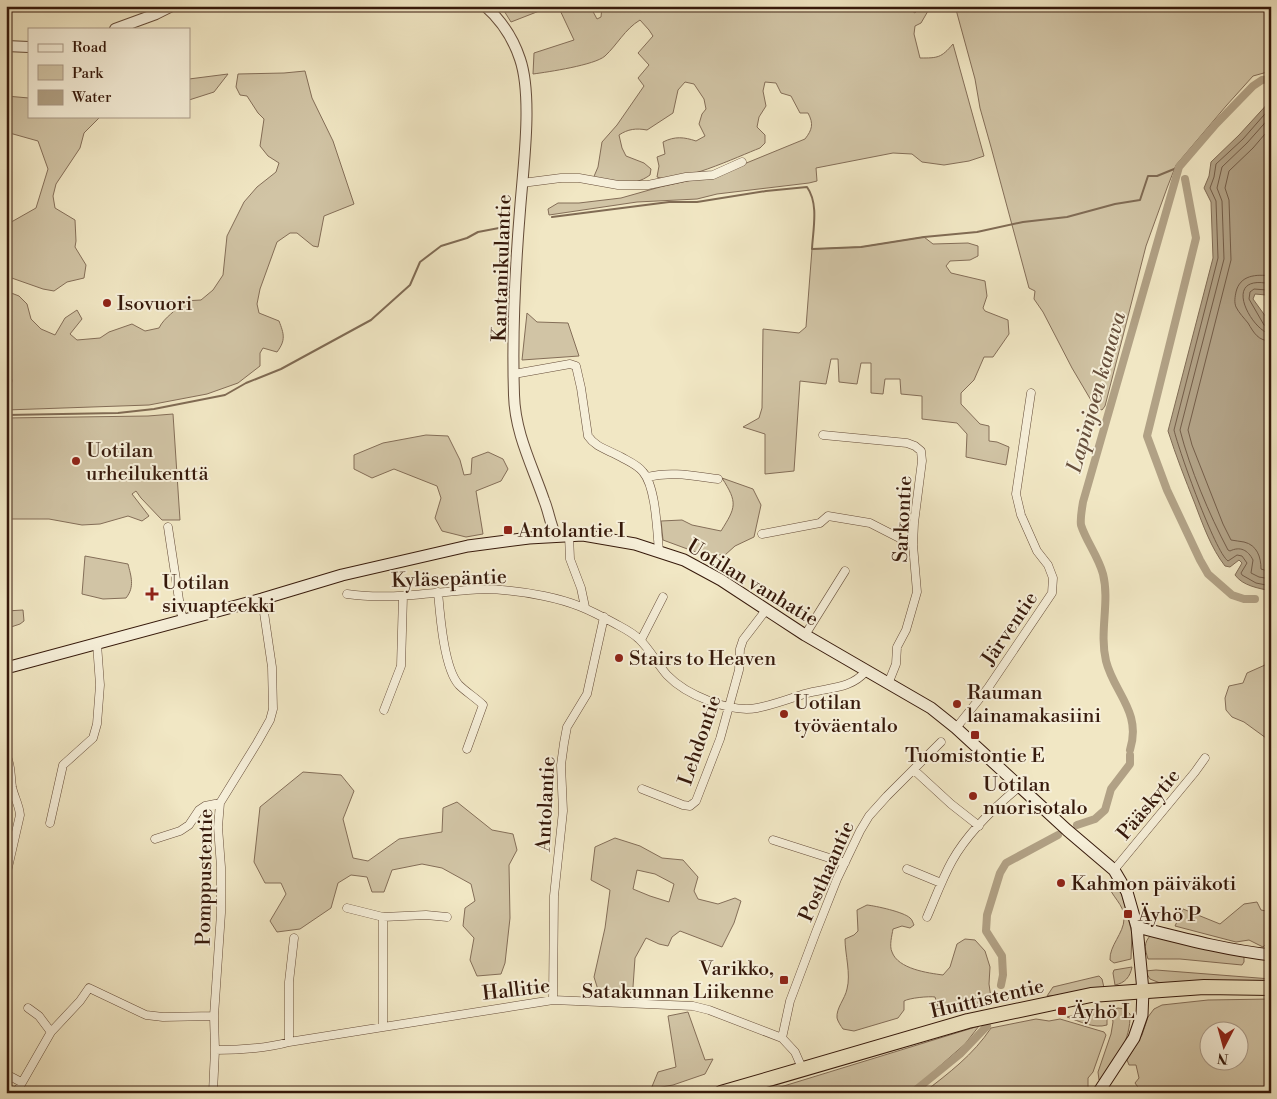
<svg xmlns="http://www.w3.org/2000/svg" width="1277" height="1099" viewBox="0 0 1277 1099" font-family="'Libre Bodoni',serif">
<rect width="100%" height="100%" fill="#f1e7c4"/>
<filter id="stains"><feTurbulence type="fractalNoise" baseFrequency=".004" numOctaves="4"/><feColorMatrix values="0 0 0 0 .2 0 0 0 0 .09 0 0 0 0 .02 0 0 0 .5 -.17"/></filter>
<radialGradient id="worn" r=".72"><stop offset=".6" stop-color="#630" stop-opacity="0"/><stop offset="1" stop-color="#630" stop-opacity=".3"/></radialGradient>
<path fill="#d1c4a5" stroke="#846e58" fill-rule="evenodd" d="M501,6H552L511,22Z
M558,6H590L597,19L601,17L602,6H905L915,13L921,6H924L928,11L921,23L915,26L914,34L920,58C938,58 941,58 953,44L984,156L969,161L944,165L922,162L912,154L893,153L816,168L817,181L809,183L717,194L697,199L637,202L549,215L548,209L558,203H579L621,198L660,187L701,178L744,164L805,139C812,130 814,124 808,113H800L791,96L781,93L776,83L765,82L763,91L766,106L759,117L757,127L765,135V143L760,148C739,156 676,186 657,177L659,166L657,157L665,154L663,142C675,136 684,137 696,141L705,136L699,124L702,114L706,109L704,99L694,84L685,82L678,90L673,113L647,130C636,128 628,129 619,135L622,148L626,156L644,163L651,169L650,175C634,187 610,185 592,181L598,167L602,142L617,125L644,86L638,78L649,65L638,53L653,36L649,30L640,20C625,29 617,45 605,56C595,65 548,72 533,74L534,53L574,40Z
M955,6H1271V71L1253,76L1226,106L1176,165L1167,188L1146,246L1105,406L1102,410L1095,407L1072,368L1043,312L1034,299L1035,291L1029,288L991,147L980,108L975,79Z
M305,71L312,98L333,141L354,204L324,216L318,247L313,246L297,233H290L277,242L260,289L257,304L259,313L279,321C284,334 286,340 277,352L263,348L260,353V366L238,383L207,394L149,405L6,410V389L11,387L12,380L9,375L6,374V291L19,296L27,304L31,319L41,329L55,335L65,318L77,310L82,319L70,334L77,340L100,338L109,332L132,324L145,331L159,328C165,316 176,312 183,301L201,300L213,290L223,275L227,236L244,202L257,187L276,172L279,163L268,156L260,146L264,119L258,113L247,96L240,95L236,87L238,74L284,73Z
M228,74L214,92L189,100V79Z
M6,96L29,98V116H105L100,117L84,133L80,148L56,184L53,196L55,208L75,220L76,241L75,247L86,265L84,278L67,282L54,291L43,289L6,276V225L36,208L48,169L38,141L6,132Z
M924,237L933,244L968,243L978,246V256L970,260L950,261L946,266L951,273L985,281L987,296L983,308L985,311L1008,320L1009,334L993,357H984L974,380L961,393V404L980,424L989,426V441L997,442L1009,447L1006,465L966,457L967,434L957,423L922,419V396L901,394L900,379H885L883,394L871,393V363H861L857,384L839,382L838,359H831L826,384L800,381L794,471L765,474V434L743,427L759,418L762,408L763,329L799,333L806,327L812,249L861,247Z
M527,313L537,322L568,323L579,356L522,360Z
M173,414L180,520H162L141,498L136,491L132,494L149,516L142,521L128,516L100,524L82,525L49,519H6V418L148,416Z
M426,435L448,436L460,460L464,475L471,474L472,458L488,452L503,459L508,469L501,481L476,491L483,534L466,537L442,531L435,518L441,498L437,486L394,469L372,478L354,469V455L383,443Z
M722,478L753,489L761,505L754,537L735,546L725,555L701,554L663,540L661,521L682,520L692,525L721,531C736,507 738,503 722,478Z
M85,556L128,564C131,576 135,587 126,598L103,599L82,594Z
M23,610L24,621L20,624L11,627L9,632L11,655L6,656V611Z
M1271,647V735L1266,738L1244,722L1232,717L1226,710L1225,698L1229,686L1243,683L1247,673L1265,665L1267,649Z
M303,772L341,775L354,791L343,819L353,858L368,861L399,839L442,832L443,808L457,802L492,830L513,834L517,850L509,865L510,918L505,963L501,974L477,976L470,960L474,938L463,926L465,908L475,901L471,884L442,868L422,864L392,870L384,892H372L367,877L351,875L338,883L331,908L300,929L277,932L270,921L286,894L281,883H265L254,862L260,807Z
M615,838L640,846L662,858L683,860L698,877L694,891L698,899L718,904L735,898L741,901L734,923L722,947L680,931L672,937L668,946L659,944L646,938L635,958L633,987L629,996L599,993L594,977L605,928L610,890L591,880L595,847ZM637,870L655,874L674,884L669,902L650,896L633,889Z
M1114,880L1119,884L1132,933L1131,959L1114,963L1110,960C1109,946 1124,933 1124,919C1125,904 1110,896 1108,883Z
M1257,902L1261,910L1271,912V939L1263,947L1249,940L1236,942L1175,926L1183,909L1220,924L1244,904Z
M867,905C876,906 904,912 910,918C912,919 913,923 914,925L910,928L902,926L893,929C892,935 889,946 892,952C898,969 928,973 943,975L950,967L957,944L965,939L975,940L985,951L990,967L989,984L991,998C975,1004 955,1014 938,1007L935,997C929,996 909,998 904,1001V1010L898,1018L854,1031L843,1029C841,1026 838,1022 837,1018C836,1008 845,999 847,989C851,974 845,954 845,939L854,935L858,931L857,910Z
M1151,935L1242,955L1244,957V962L1242,965L1180,959H1148C1145,949 1143,943 1151,935Z
M1132,967C1130,977 1125,983 1115,985L1113,973L1114,970Z
M1156,970L1271,979V985L1160,983L1150,979L1145,971Z
M1099,976L1102,979L1105,992L1047,996L1053,987Z
M1271,999V1093H1142L1135,1083L1139,1078L1136,1065H1129L1127,1060L1142,1035L1148,1017L1154,1009L1162,1005L1208,1000ZM1210,1032H1240V1062H1210Z
M1118,1008L1125,1009L1130,1014C1131,1039 1116,1063 1099,1080L1098,1072L1111,1034L1113,1022L1112,1015L1115,1009Z
M1103,1010L1107,1016V1025C1094,1029 1079,1021 1067,1017L1085,1012Z
M688,1012L705,1060L713,1059L705,1074L673,1085L651,1089L658,1072L676,1067L668,1016Z
M1036,1019L1049,1021L1060,1019L1104,1032L1106,1035L1093,1072L1088,1078V1093H923C949,1073 973,1055 991,1028Z
M979,1026L965,1044L909,1093H761Z"/>
<path fill="#b1a185" stroke="#806b54" d="M1271,100V298L1266,295L1255,294L1253,299L1271,324V591C1258,588 1243,586 1235,575L1242,563L1239,560L1230,567L1225,566C1211,548 1203,525 1195,504C1185,479 1176,456 1168,431L1213,258L1211,202L1204,188L1209,176L1211,162L1239,135Z"/>
<g fill="none" stroke-linecap="round" stroke-linejoin="round">
<path stroke="#745d48" stroke-width="1" d="M1271,107L1243,139L1216,164L1214,177L1210,188L1216,201L1218,258L1174,430C1179,451 1215,552 1228,561L1237,555L1242,556L1247,563L1241,573L1242,575L1256,583L1271,586
M1271,116L1247,143L1222,167L1217,188L1222,201L1224,259L1180,430C1190,469 1209,514 1228,550L1230,551C1240,546 1248,550 1253,560L1251,573L1259,577L1271,579
M1271,127L1253,148L1229,171L1225,188L1229,200L1231,260L1188,430L1192,445L1223,524L1231,540C1235,541 1240,541 1244,542C1257,545 1261,557 1261,569L1271,572
M1271,276C1256,274 1240,275 1236,292C1235,297 1234,302 1236,307C1239,313 1244,318 1248,323C1254,333 1258,341 1271,341
M1271,284C1218,272 1253,333 1271,334
M1271,292L1267,290L1254,289L1250,292L1249,299L1264,325L1271,327"/>
<path stroke="#806b54" stroke-width="2" d="M552,217L669,202H697L766,191L807,187C819,204 813,229 812,249L861,247L924,237L977,232L1023,222L1067,217L1115,204L1140,200L1148,176H1157L1179,167
M6,415L118,413L154,409L225,395L246,383L281,369L371,320L410,285L420,262L441,246L467,238L478,232L499,228"/>
<path stroke="#b1a185" stroke-width="8" d="M1185,179L1196,238L1147,436L1167,490L1200,560L1208,574L1232,595L1244,599H1255
M1130,750C1142,712 1114,693 1106,661C1099,632 1110,602 1103,574C1098,556 1086,541 1081,525C1080,518 1082,509 1083,502L1179,167L1216,124L1253,86L1262,80L1271,79
M1077,825L1095,819L1105,810L1111,789L1130,764V755
M1001,985L1003,975L1002,956L986,931L987,915L1000,873L1006,863L1058,835
M912,1093L960,1054L987,1026"/>
<defs>
<path id="minor" d="M522,183L561,178H579L618,185H648L686,177L713,175L742,162
M514,374L570,364L576,366L581,388L588,436C596,448 609,450 621,457C628,461 638,465 643,472C656,487 657,531 659,551
M823,435L907,443L915,446L921,451L922,461L914,523L913,545L917,592L906,630L897,647L896,664L888,684
M647,477C671,471 694,476 718,479
M168,527L181,613L184,619
M762,534L820,523L828,516L870,523L913,545
M569,535L570,559L581,588L585,607
M438,592C440,615 444,669 459,685C466,692 476,698 483,705L467,749
M347,594C388,600 428,593 468,590C493,588 520,591 544,596C573,602 588,609 614,623C623,628 632,632 639,639C650,649 657,664 667,675C686,695 730,713 757,708C773,705 789,699 804,694C828,687 850,690 866,671
M805,635L845,571
M641,640L663,597
M384,710L401,666L403,596
M956,728L988,688L1052,593L1053,578L1048,565L1037,551L1021,515L1016,494L1031,393
M6,755C12,766 10,775 12,787C14,797 19,804 20,815L6,876
M914,770L951,804L979,826
M642,789L683,805L690,806L696,801L720,739L739,670L740,649L743,640L766,610
M50,823L63,765L93,738L97,724L100,685L97,644
M155,839L180,831L189,825L199,810L205,806L220,803
M773,840L845,863
M907,869L941,883
M1114,870L1195,772L1205,758
M347,908L383,917
M927,917C935,899 942,879 952,861C967,834 996,806 1019,787
M553,1000L554,896L563,811L561,765L564,743L567,727L587,694L604,617
M28,1008L39,1016L51,1032
M383,1027V917L426,915L447,917
M782,1038L790,1001L816,932L837,879L860,831L869,816L887,796L941,742
M289,1042V982L294,938
M215,1050C240,1050 265,1049 289,1042L553,1000L693,1006L709,1010L782,1038L795,1052L802,1068
M6,1074L21,1082
M213,1092L215,1050L214,1016L221,913V867L218,827L220,803L257,743L270,720L273,709L272,667L262,599
M16,1093L51,1032L80,1001L89,988L146,1015L163,1017L214,1016"/>
<path id="tertiary" d="M290,6H323
M485,6C501,20 513,38 520,59C533,97 523,169 520,210C515,271 512,334 514,395C515,433 532,465 544,500C549,512 550,524 556,536
M115,29L156,14L172,6
M6,46L29,47"/>
<path id="secondary" d="M6,668L262,599L342,575L468,546L529,538L583,535L635,544L684,560L721,580L805,635L931,708L956,728L1067,830L1114,870L1127,892L1137,927L1143,991L1142,1015L1134,1038L1098,1093
M1137,927C1181,938 1225,950 1271,955"/>
<path id="trunk" d="M721,1093L968,1021L1091,995L1204,987L1271,988"/>
</defs>
<use href="#minor" stroke="#654c39" stroke-width="9"/>
<use href="#tertiary" stroke="#654c39" stroke-width="12"/>
<use href="#secondary" stroke="#36190b" stroke-width="13"/>
<use href="#trunk" stroke="#36190b" stroke-width="16"/>
<use href="#minor" stroke="#f6efd9" stroke-width="8"/>
<use href="#tertiary" stroke="#f6efd9" stroke-width="10"/>
<use href="#secondary" stroke="#f6efd9" stroke-width="11"/>
<use href="#trunk" stroke="#f1e7c4" stroke-width="14"/>
</g>
<g fill="#8f2418" stroke="#f6efd9" stroke-width="2">
<circle cx="107" cy="303" r="5"/>
<circle cx="76" cy="461" r="5"/>
<rect x="503" y="525" width="10" height="10" rx="2.5"/>
<path d="M149.5 586.5h5v5h5v5h-5v5h-5v-5h-5v-5h5z"/>
<circle cx="619" cy="658" r="5"/>
<circle cx="957" cy="704" r="5"/>
<circle cx="784" cy="714" r="5"/>
<rect x="970" y="730" width="10" height="10" rx="2.5"/>
<circle cx="973" cy="796" r="5"/>
<circle cx="1061" cy="883" r="5"/>
<rect x="1123" y="909" width="10" height="10" rx="2.5"/>
<rect x="779" y="975" width="10" height="10" rx="2.5"/>
<rect x="1057" y="1006" width="10" height="10" rx="2.5"/>
</g>
<g text-anchor="middle" stroke-width="4" stroke-linejoin="round" paint-order="stroke">
<g font-size="20" fill="#36190b" stroke="#f6efd9">
<text transform="translate(501 268) rotate(-88)" y="7">Kantanikulantie</text>
<text transform="translate(902 519) rotate(-87)" y="7">Sarkontie</text>
<text transform="translate(449 578) rotate(-2)" y="7">Kyläsepäntie</text>
<text transform="translate(753 582) rotate(31)" y="7">Uotilan vanhatie</text>
<text transform="translate(1009 628) rotate(-56)" y="7">Järventie</text>
<text transform="translate(699 740) rotate(-71)" y="7">Lehdontie</text>
<text transform="translate(545 804) rotate(-87)" y="7">Antolantie</text>
<text transform="translate(1148 804) rotate(-50)" y="7">Pääskytie</text>
<text transform="translate(826 871) rotate(-66)" y="7">Posthaantie</text>
<text transform="translate(204 877) rotate(-89)" y="7">Pomppustentie</text>
<text transform="translate(516 989) rotate(-7)" y="7">Hallitie</text>
<text transform="translate(987 998) rotate(-13)" y="7">Huittistentie</text>
</g>
<g font-size="20" fill="#36190b" stroke="#f6efd9" text-anchor="start">
<text x="117" y="310">Isovuori</text>
<text x="86" y="457">Uotilan<tspan x="86" dy="23">urheilukenttä</tspan></text>
<text x="518" y="537">Antolantie I</text>
<text x="162" y="589">Uotilan<tspan x="162" dy="23">sivuapteekki</tspan></text>
<text x="629" y="665">Stairs to Heaven</text>
<text x="967" y="699">Rauman<tspan x="967" dy="23">lainamakasiini</tspan></text>
<text x="794" y="709">Uotilan<tspan x="794" dy="23">työväentalo</tspan></text>
<text x="975" y="762" text-anchor="middle">Tuomistontie E</text>
<text x="983" y="791">Uotilan<tspan x="983" dy="23">nuorisotalo</tspan></text>
<text x="1071" y="890">Kahmon päiväkoti</text>
<text x="1138" y="921">Äyhö P</text>
<text x="774" y="975" text-anchor="end">Varikko,<tspan x="774" dy="23">Satakunnan Liikenne</tspan></text>
<text x="1072" y="1018">Äyhö L</text>
</g>
<g font-size="21" font-style="italic" fill="#674f3c" stroke="#f6efd9">
<text transform="translate(1096 392) rotate(-74)" y="7">Lapinjoen kanava</text>
</g>
</g>
<rect width="1277" height="1099" fill="none" stroke="#f1e7c4" stroke-width="25"/>
<rect x="8" y="8" width="1262" height="1084" fill="none" stroke="#36190b" stroke-width="2.5"/>
<rect x="12" y="12" width="1252" height="1074" fill="none" stroke="#36190b"/>
<rect x="28" y="28" width="162" height="90" fill="#f6efd9" stroke="#a99987"/>
<rect x="38" y="44" width="25" height="8" fill="#f6efd9" stroke="#a99987"/>
<text x="72" y="52" font-size="15" fill="#36190b">Road</text>
<rect x="38" y="65" width="25" height="15" fill="#d1c4a5" stroke="#a99987"/>
<text x="72" y="78" font-size="15" fill="#36190b">Park</text>
<rect x="38" y="90" width="25" height="15" fill="#b1a185" stroke="#a99987"/>
<text x="72" y="102" font-size="15" fill="#36190b">Water</text>
<g transform="translate(1224 1046) rotate(186)"><circle r="24" fill="#f6efd9" stroke="#a99987"/>
<path d="M0-4L9 19L0 12L-9 19Z" fill="#8f2418"/>
<text y="-8" font-size="14" font-weight="bold" text-anchor="middle" fill="#36190b">N</text>
</g>
<rect width="100%" height="100%" filter="url(#stains)"/>
<rect width="100%" height="100%" fill="url(#worn)"/>
</svg>
